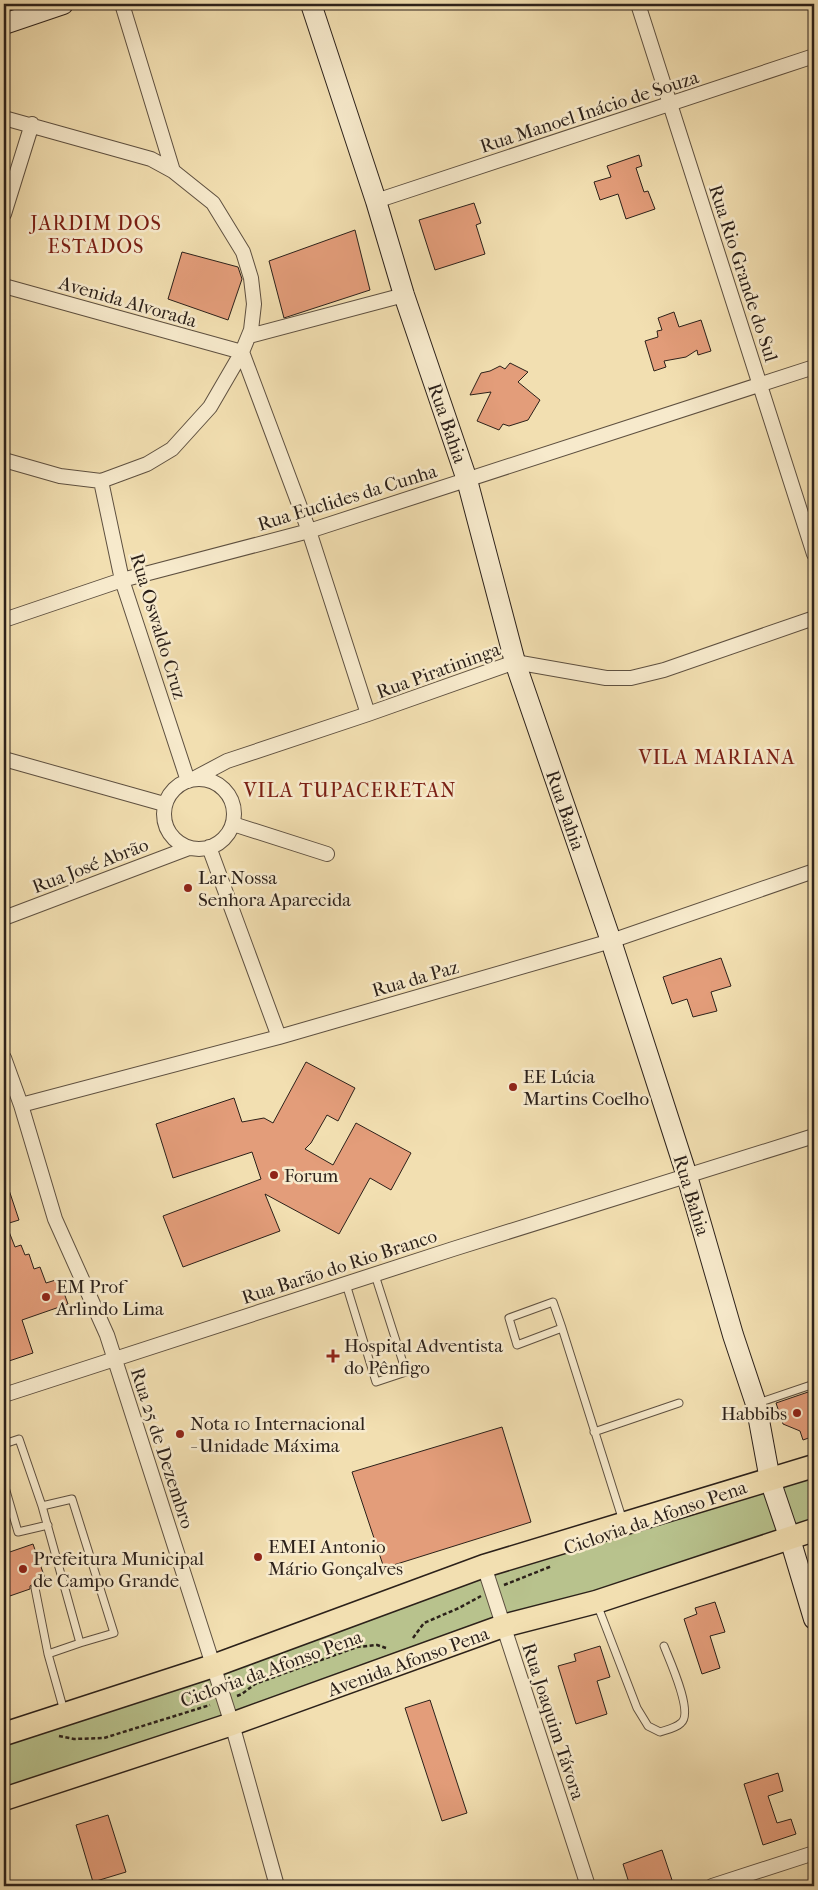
<svg xmlns="http://www.w3.org/2000/svg" width="818" height="1890" viewBox="0 0 818 1890" font-family="'IM FELL French Canon',serif">
<rect width="100%" height="100%" fill="#f2dfb1"/>
<filter id="stains"><feTurbulence type="fractalNoise" baseFrequency=".004" numOctaves="4"/><feColorMatrix values="0 0 0 0 .2 0 0 0 0 .09 0 0 0 0 .02 0 0 0 .5 -.17"/></filter>
<radialGradient id="worn" r=".72"><stop offset=".6" stop-color="#630" stop-opacity="0"/><stop offset="1" stop-color="#630" stop-opacity=".3"/></radialGradient>
<path fill="#b8c28d" stroke="#727254" d="M814,1466V1530L4,1799V1735Z"/>
<path fill="#e39d7a" stroke="#2c211a" d="M639,155L642,166L636,168L644,192L648,191L655,209L626,219L618,194L600,200L594,182L611,177L607,166Z
M474,203L481,223L476,225L485,254L435,270L419,220Z
M355,230L370,290L284,318L269,261Z
M182,252L238,267L242,279L228,320L168,299Z
M674,312L679,327L701,320L711,351L698,355L697,350L686,357L664,361L666,367L654,371L645,341L658,337L657,331L662,330L658,318Z
M510,363L528,372L518,382L540,400L528,420L509,426L503,424L499,430L477,421L491,392L470,395L481,373L490,371L500,366L505,369Z
M721,958L731,986L711,992L717,1011L693,1017L687,999L672,1004L663,977Z
M306,1062L355,1088L338,1121L327,1115L311,1143L305,1149L333,1165L356,1123L411,1153L391,1190L370,1178L339,1234L265,1194L280,1231L183,1267L163,1216L261,1179L252,1152L173,1178L156,1124L234,1098L242,1122L264,1118L273,1123Z
M4,1181H6L19,1220L6,1224L15,1247L21,1245L25,1255L29,1254L34,1269L40,1267L46,1283L59,1279L68,1304L22,1320L33,1353L9,1361L4,1346Z
M814,1390V1436L803,1440L800,1431L783,1424L776,1403Z
M502,1427L531,1522L384,1568L352,1472Z
M33,1544L47,1584L40,1586L37,1583H34L30,1586V1589L4,1598V1554Z
M715,1602L725,1632L710,1636L720,1668L702,1674L684,1619L697,1614L695,1608Z
M600,1646L610,1677L597,1681L607,1714L576,1724L558,1666L576,1661L574,1654Z
M430,1700L467,1813L442,1821L405,1708Z
M778,1773L783,1791L768,1796L777,1823L791,1819L796,1834L763,1845L744,1784Z
M108,1815L126,1872L93,1882L76,1825Z
M662,1850L672,1880L653,1886H630L623,1864Z"/>
<g fill="none" stroke-linecap="round" stroke-linejoin="round">
<defs>
<path id="lane" d="M346,1284L376,1382L406,1372L375,1275
M553,1302L562,1328L517,1345L509,1318Z
M562,1328L623,1521
M758,1403L814,1384
M594,1432L679,1403
M4,1444L19,1439L42,1506L80,1643L114,1633L72,1499L42,1506
M4,1484L18,1532L48,1525
M35,1588L48,1654L64,1711
M597,1604L637,1708L648,1726L660,1732C666,1730 676,1728 681,1723C694,1713 669,1659 664,1646
M48,1654L80,1643"/>
<path id="street" d="M122,4L173,171
M638,4L814,554
M4,118L151,159L173,171L213,203L243,252L251,278L254,304L251,330L242,352L210,407L172,449L147,464L101,481L60,476L4,460
M376,201L814,56
M4,214L32,124
M4,286L242,352L309,531L368,714
M249,336L404,295
M101,481L122,580L188,781
M4,620L122,580L309,531L814,367
M4,759L164,804
M195,778L227,761L368,714L515,662L606,678H631L664,670L814,618
M164 814a35 35 0 1 1 70 0a35 35 0 1 1-70 0Z
M233,824L327,854
M209,847L279,1037
M4,918L189,848
M4,1058L21,1105L55,1219L107,1335L232,1724L277,1886
M21,1105L279,1037L611,941L814,871
M4,1395L453,1249L814,1136
M484,1566L588,1886
M712,1886L814,1853"/>
<path id="secondary" d="M311,4L376,201L404,295L467,480L515,662L611,941L687,1176L733,1335L756,1404L770,1480L790,1539L814,1619
M4,24L63,4"/>
<path id="primary" d="M4,1734L213,1666L484,1566L814,1466
M4,1799L232,1724L503,1626L596,1602L814,1530"/>
</defs>
<use href="#lane" stroke="#5e5040" stroke-width="9"/>
<use href="#street" stroke="#5e5040" stroke-width="16"/>
<use href="#secondary" stroke="#2c211a" stroke-width="22"/>
<use href="#primary" stroke="#2c211a" stroke-width="25"/>
<path stroke="#2c211a" stroke-width="2.5" stroke-dasharray="4 2.5" stroke-linecap="butt" d="M504,1585L552,1566
M413,1638L424,1623L459,1608L481,1596
M237,1696L242,1694L255,1684L357,1647L377,1645L386,1648
M59,1736L74,1739L104,1738L210,1705"/>
<use href="#lane" stroke="#f7eacc" stroke-width="7"/>
<use href="#street" stroke="#f7eacc" stroke-width="14"/>
<use href="#secondary" stroke="#f7eacc" stroke-width="20"/>
<use href="#primary" stroke="#f2dfb1" stroke-width="22"/>
</g>
<g fill="#8f2418" stroke="#f7eacc" stroke-width="2">
<circle cx="188" cy="888" r="5"/>
<circle cx="513" cy="1087" r="5"/>
<circle cx="274" cy="1175" r="5"/>
<circle cx="46" cy="1297" r="5"/>
<path d="M330.5 1348.5h5v5h5v5h-5v5h-5v-5h-5v-5h5z"/>
<circle cx="797" cy="1413" r="5"/>
<circle cx="180" cy="1434" r="5"/>
<circle cx="258" cy="1557" r="5"/>
<circle cx="23" cy="1569" r="5"/>
</g>
<g text-anchor="middle" stroke-width="5" stroke-linejoin="round" paint-order="stroke">
<g font-size="19" fill="#2c211a" stroke="#f7eacc">
<text transform="translate(589 111) rotate(-18)" y="7">Rua Manoel Inácio de Souza</text>
<text transform="translate(744 273) rotate(72)" y="7">Rua Rio Grande do Sul</text>
<text transform="translate(128 301) rotate(16)" y="7">Avenida Alvorada</text>
<text transform="translate(448 423) rotate(71)" y="7">Rua Bahia</text>
<text transform="translate(347 497) rotate(-17)" y="7">Rua Euclides da Cunha</text>
<text transform="translate(159 626) rotate(73)" y="7">Rua Oswaldo Cruz</text>
<text transform="translate(438 670) rotate(-20)" y="7">Rua Piratininga</text>
<text transform="translate(566 810) rotate(71)" y="7">Rua Bahia</text>
<text transform="translate(90 865) rotate(-21)" y="7">Rua José Abrão</text>
<text transform="translate(415 978) rotate(-16)" y="7">Rua da Paz</text>
<text transform="translate(692 1195) rotate(73)" y="7">Rua Bahia</text>
<text transform="translate(339 1266) rotate(-18)" y="7">Rua Barão do Rio Branco</text>
<text transform="translate(163 1448) rotate(72)" y="7">Rua 25 de Dezembro</text>
<text transform="translate(655 1517) rotate(-19)" y="7">Ciclovia da Afonso Pena</text>
<text transform="translate(408 1661) rotate(-20)" y="7">Avenida Afonso Pena</text>
<text transform="translate(271 1668) rotate(-20)" y="7">Ciclovia da Afonso Pena</text>
<text transform="translate(554 1721) rotate(72)" y="7">Rua Joaquim Távora</text>
</g>
<g font-size="19" fill="#2c211a" stroke="#f7eacc" text-anchor="start">
<text x="198" y="884">Lar Nossa<tspan x="198" dy="22">Senhora Aparecida</tspan></text>
<text x="523" y="1083">EE Lúcia<tspan x="523" dy="22">Martins Coelho</tspan></text>
<text x="284" y="1182">Forum</text>
<text x="56" y="1293">EM Prof<tspan x="56" dy="22">Arlindo Lima</tspan></text>
<text x="344" y="1352">Hospital Adventista<tspan x="344" dy="22">do Pênfigo</tspan></text>
<text x="787" y="1420" text-anchor="end">Habbibs</text>
<text x="190" y="1430">Nota 10 Internacional<tspan x="190" dy="22">- Unidade Máxima</tspan></text>
<text x="268" y="1553">EMEI Antonio<tspan x="268" dy="22">Mário Gonçalves</tspan></text>
<text x="33" y="1565">Prefeitura Municipal<tspan x="33" dy="22">de Campo Grande</tspan></text>
</g>
<g font-size="20" letter-spacing="1" fill="#7a1f14" stroke="#f7eacc">
<text x="96" y="230">JARDIM DOS<tspan x="96" dy="23">ESTADOS</tspan></text>
<text x="717" y="764">VILA MARIANA</text>
<text x="350" y="797">VILA TUPACERETAN</text>
</g>
</g>
<rect width="818" height="1890" fill="none" stroke="#f2dfb1" stroke-width="20"/>
<rect x="5" y="5" width="808" height="1880" fill="none" stroke="#2c211a" stroke-width="2.5"/>
<rect x="10" y="10" width="798" height="1870" fill="none" stroke="#2c211a"/>
<rect width="100%" height="100%" filter="url(#stains)"/>
<rect width="100%" height="100%" fill="url(#worn)"/>
</svg>
